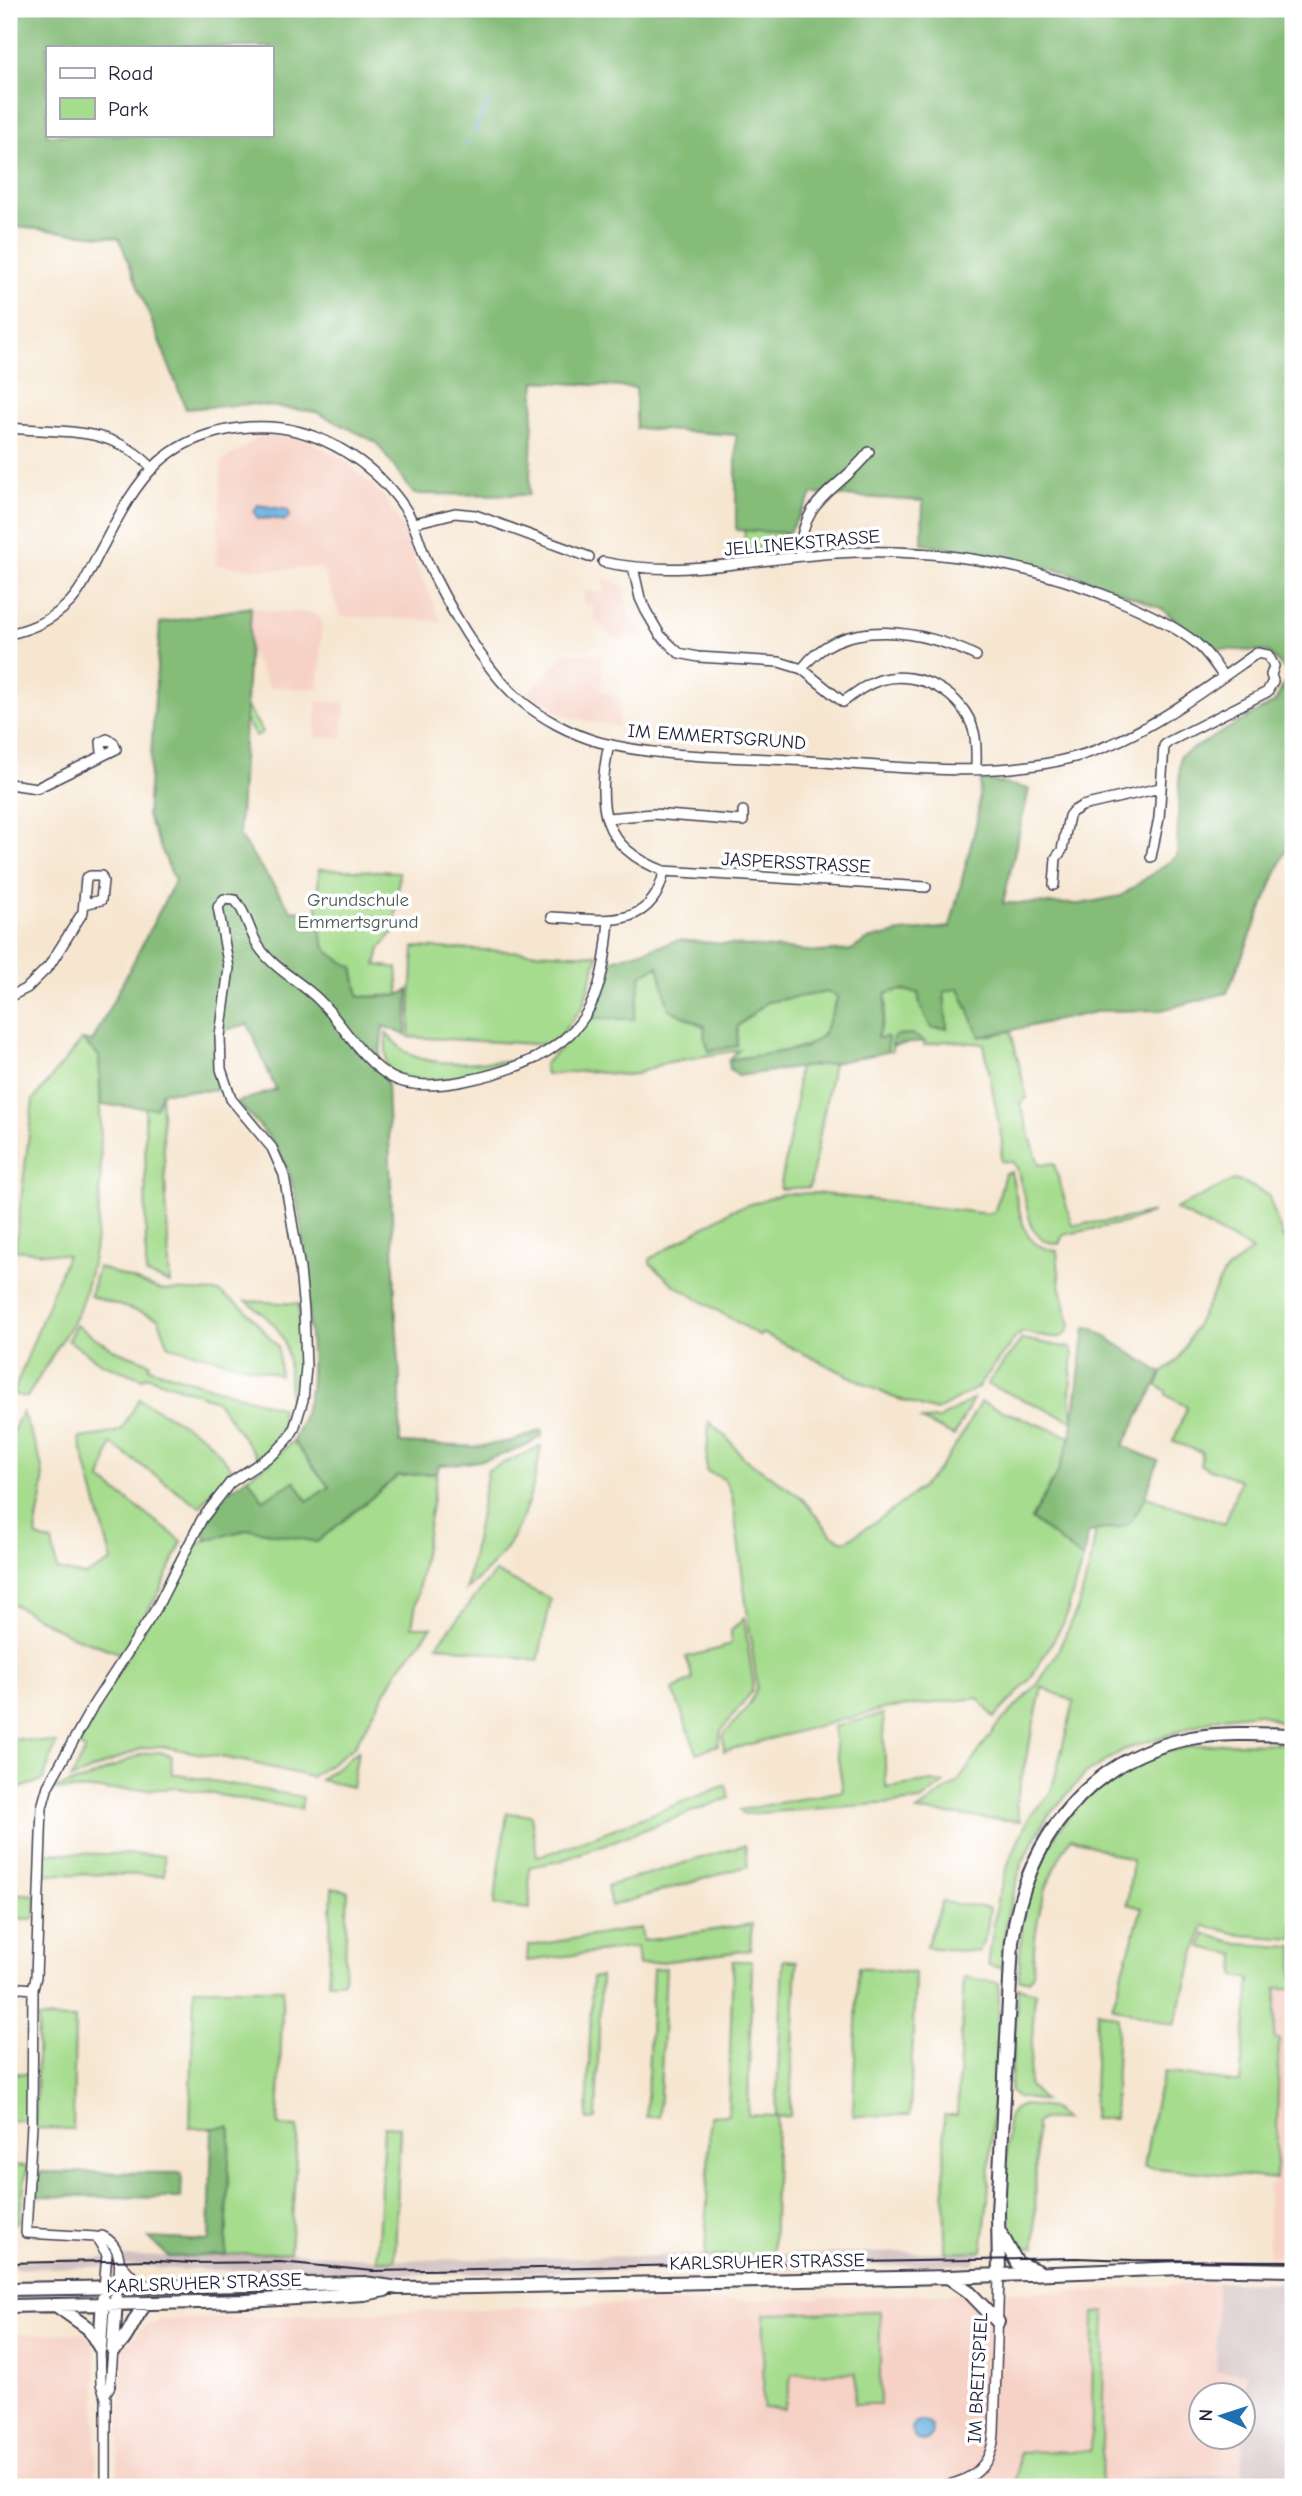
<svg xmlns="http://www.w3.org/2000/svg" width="1302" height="2496" viewBox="0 0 1302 2496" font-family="'Comic Neue',sans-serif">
<rect width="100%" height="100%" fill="#fff"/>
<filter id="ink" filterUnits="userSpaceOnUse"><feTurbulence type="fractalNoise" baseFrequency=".0143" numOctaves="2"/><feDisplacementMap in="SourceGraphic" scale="14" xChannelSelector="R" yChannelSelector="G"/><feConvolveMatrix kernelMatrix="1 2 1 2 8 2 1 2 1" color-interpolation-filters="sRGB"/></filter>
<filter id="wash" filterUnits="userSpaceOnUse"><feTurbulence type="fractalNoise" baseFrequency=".00686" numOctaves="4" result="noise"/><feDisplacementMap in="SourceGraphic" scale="28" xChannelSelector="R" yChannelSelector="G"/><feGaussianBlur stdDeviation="1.57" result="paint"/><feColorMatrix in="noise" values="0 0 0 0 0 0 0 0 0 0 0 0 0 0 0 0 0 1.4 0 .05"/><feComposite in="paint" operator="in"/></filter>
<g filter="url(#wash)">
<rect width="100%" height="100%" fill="#f6e6d0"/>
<path fill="#f6d1c5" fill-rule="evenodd" d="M262,435L303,438L343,459L384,497L410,540L415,563L441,621L341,616L321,567L275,570L216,565L222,462Z
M604,577L622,585L632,624L643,626L645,636L631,640H619L607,633L594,620L593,605L583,604L584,591L603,592Z
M251,607L271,612L312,613L322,619L319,689L269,687L249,648Z
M567,653L603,655L601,690L614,697H620L618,727L572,718L552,709L553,706L547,701L545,703L527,694Z
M317,701L345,703L343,738L315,737Z
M1277,1988H1293V2258L1269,2257L1268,2187L1276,2179L1279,2041L1274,2040Z
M1217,2282L1216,2371L1247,2372L1241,2475L1140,2477L1101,2483V2487H117L123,2348L144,2327L161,2320L998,2292L1096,2291ZM1200,2394H1242V2436H1200Z
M9,2334H89L96,2355V2487H9Z"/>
<path fill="#d1bfbf" d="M982,2251L973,2264L707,2269L373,2275L316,2269L187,2270L140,2266L9,2269V2261L290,2252L395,2260Z
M1217,2282L1293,2283V2487H1101V2484L1140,2477L1241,2475L1247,2373L1216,2371Z"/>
<path fill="#a5dc8d" stroke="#647f64" stroke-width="2" d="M744,502L787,508L786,546L745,552Z
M245,704L263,732L256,736L238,710Z
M319,869L399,872L395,930L380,949L376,965L397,968L399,995L359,997L353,967C345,964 333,960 328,954C312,930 318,895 319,869Z
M414,947L598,955L583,1006L553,1045L409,1037Z
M658,965L669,1009L737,1044L736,1032L738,1026L767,1002L828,992L839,997C832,1008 830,1022 824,1033C813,1052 751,1055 729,1060L739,1050L664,1063L636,1074L625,1075L584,1071L546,1075L544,1064L591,1018L634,1019L641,976Z
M959,988L980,1037L1011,1031L1027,1098L1020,1103L1039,1165L1054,1163L1072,1225L1117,1220L1153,1212L1128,1222L1063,1235L1059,1244L1044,1241L1032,1228L1017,1168L1012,1162L1001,1161L1002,1141L984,1044L948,1041L924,1045V1041L893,1039L892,1051L887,1052L888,1037L877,1038L886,1006L885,993L903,990L918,993L921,1008L947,1028L944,992Z
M386,1033C393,1041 401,1050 411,1055C441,1069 485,1059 518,1062C483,1075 417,1091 386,1068Z
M82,1040L99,1056C100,1140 108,1230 79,1310C75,1320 68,1329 63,1338C51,1358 39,1377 27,1397L13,1394L67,1255L15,1250L33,1100Z
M833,1063L810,1187L780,1189L796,1105L798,1068Z
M161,1092L170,1283L146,1274L145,1107H156Z
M1011,1172C1015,1189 1020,1227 1031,1239C1037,1247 1048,1249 1057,1251L1060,1284L1070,1325C1065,1347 1040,1335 1023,1332L1015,1338L977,1388L936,1411L892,1397L762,1333L760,1336L673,1284L650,1263V1259L732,1210L782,1194L815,1193L989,1214L995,1211L1005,1173Z
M1234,1180L1245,1183L1268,1195L1283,1238L1293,1239V1727L1258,1713L1222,1717L1123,1750L1084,1775L1047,1817L1022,1863L1008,1913L1001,1968L988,1965L997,1901L1008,1864L1029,1817L1051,1792L1074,1702L1042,1687L1016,1803L1020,1821L917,1811L958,1782L996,1727L1038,1684L1058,1651L1079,1605L1090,1565L1096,1529C1128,1527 1131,1526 1144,1496L1225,1524L1240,1480L1200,1465L1202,1452L1173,1442L1187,1407L1166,1395V1391L1157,1385L1162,1373L1178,1360L1224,1273L1252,1250L1175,1209Z
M98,1267L161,1290L219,1292L246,1310L278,1347L280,1375L169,1346L158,1318L90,1296Z
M246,1301L299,1304L301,1368L298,1397H290C287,1345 291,1332 246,1301Z
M76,1325L113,1349L150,1363L149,1368L281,1408L283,1435L273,1448L258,1458L216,1400L146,1376L143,1379L101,1363L68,1340Z
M1022,1339L1070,1348L1073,1353L1070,1393L1073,1421L987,1384Z
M139,1399L205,1437L236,1473L213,1490L200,1507L111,1444L101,1480L182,1541L161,1589L122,1654L69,1635L9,1602V1440L22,1412C31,1436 45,1462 43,1488C42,1506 34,1520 37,1537L52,1542L57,1570L85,1576L112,1561L79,1438L108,1434L121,1430Z
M973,1399L954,1436L921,1420L939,1419Z
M980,1402L1071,1437L1058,1472L1031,1519L1083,1559L1064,1622L1029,1681L994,1718L978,1698L883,1709L724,1751L723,1736C734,1722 754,1704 757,1686L732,1495L724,1479L706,1471L709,1422L729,1440L743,1457L801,1497L832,1535L841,1540H848C876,1521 906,1503 930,1479C951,1457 966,1428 980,1402Z
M293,1441L329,1487L307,1502L294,1481L263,1500L248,1477L271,1461Z
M541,1446C535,1486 522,1532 494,1563C485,1573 475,1581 466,1590L488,1470Z
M437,1473L412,1627H432L398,1670L354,1747L311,1777L248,1762L159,1746L140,1749L71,1779L85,1750L79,1746L107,1690L192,1547L206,1540L250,1529L317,1542L398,1476Z
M495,1572L551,1599L538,1661L437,1645Z
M744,1618L753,1681L752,1691L721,1731L718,1745L697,1753L673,1690L693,1679L686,1657L722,1648L731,1643V1631Z
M883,1714L886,1788L932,1781L944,1783L921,1801L743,1814L740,1810L843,1791L833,1727Z
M9,1738L56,1743L43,1780L9,1792Z
M1227,1743L1292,1744L1293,1939L1241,1935L1204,1925L1174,2025L1112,2007L1142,1908L1127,1904L1133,1861L1071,1838C1043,1881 1033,1924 1033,1974L1029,1980H1019C1020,1950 1021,1919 1028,1889C1031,1878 1039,1866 1044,1855C1070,1801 1124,1759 1184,1748C1198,1745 1213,1745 1227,1743Z
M358,1751L352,1787L320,1780Z
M159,1752L171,1756L172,1774L303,1797L301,1809L171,1787L165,1789L49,1790L87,1779L142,1754Z
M726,1785L729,1798L560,1861L529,1867L530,1909L494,1905L507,1813L531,1815L537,1856L556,1851Z
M745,1845L748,1866L611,1906L607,1886Z
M44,1853L164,1855V1875L42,1874Z
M332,1888L348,1891L344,1982H328Z
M9,1893L36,1895L35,1919L9,1918Z
M942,1902L990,1908L986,1935L979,1952L926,1947Z
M752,1924L750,1950L639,1965L637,1947L527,1961L528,1946L641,1928L643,1941Z
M1205,1934L1239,1944L1293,1947V1988H1277L1274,2039L1279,2040L1276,2179L1144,2167L1155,2104L1164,2072L1240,2083L1250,1979L1235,1976L1236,1955L1201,1947Z
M783,1960L797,1961L790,2116L777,2117L773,2254L705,2257L710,2116L728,2115L733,1961H752L748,2115L776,2116Z
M858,1967L915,1973L910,2115L853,2116Z
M666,1968L659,2117H646L653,1969Z
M601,1976L596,2119L587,2120L592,1978Z
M964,1977L999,1983L998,2058L994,2087L988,2199L982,2251L945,2252L944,2115H957Z
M1018,1987L1035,1992L1029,2086L1044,2101L1018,2097L1010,2091Z
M194,1989H283L278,2126L298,2127L290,2252L226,2255L230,2128H190Z
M1097,2011L1118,2017L1114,2119H1093Z
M38,2018L75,2019L73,2129L35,2128Z
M9,2073L28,2074V2121H9Z
M1024,2105L1051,2108L1065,2119L1042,2120L1036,2124L1035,2247L1011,2248C1002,2205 1007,2160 1008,2117L1014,2109Z
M384,2126L400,2127L395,2260H377Z
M9,2165L27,2166L19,2219L16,2224H9Z
M880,2311V2404H855L856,2373L792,2374L784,2409L763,2408L764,2314Z
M1105,2312L1101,2484L1094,2487H1029V2483L1016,2482L1019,2452L1091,2451L1094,2313Z"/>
<path fill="#84bc78" stroke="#536f5a" stroke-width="2" fill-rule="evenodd" d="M9,9H1293V833L1227,993L1161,1010L1100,1011L980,1037L959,988L944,992L947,1028H931L921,1008L918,993L903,990L886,993C886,1005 884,1025 877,1035V1038L888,1037L887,1052L833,1063L738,1076L730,1069L729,1060L804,1048L823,1035L838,997L828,992L767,1002L738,1026L737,1046L709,1051L704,1036L705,1026L669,1009L658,966L641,976L634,1019L592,1018L609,961L678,940L819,952L851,950L867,940L902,932L950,927L977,821L981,779L1029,789L1003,903L1080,904L1121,896L1177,856L1180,756L1275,702L1289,674L1268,652L1209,648L1161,608L1068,572L922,543L923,501L813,494L788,533L736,530V435L636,428V388L535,381L529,495L414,494L376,442L316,412L251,404L186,409L119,238L9,226ZM47,47H271V135H47Z
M251,607L239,836L291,910L318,912C323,947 320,951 353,967L359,997L397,996L409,990L406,1035L383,1026L379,1062L387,1084L396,1319L400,1377V1443L477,1447L515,1440L542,1430V1437C509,1456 477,1464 439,1465L437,1473L398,1476L317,1542L250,1529L206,1540L203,1526L230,1490L248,1477L263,1500L295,1481L307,1501L329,1487L293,1441C301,1424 307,1408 310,1390C313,1363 310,1336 308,1309C305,1263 303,1203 284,1161C273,1138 254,1120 237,1102L276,1090L248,1024L218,1032L216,1058L224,1090L162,1092L156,1108L101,1105L99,1056L82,1040L92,1042L175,881L147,816L160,623Z
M912,1034L924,1041L892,1046V1039L897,1035Z
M1085,1328H1092L1162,1373L1123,1446L1158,1461C1151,1479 1140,1521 1121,1527C1110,1531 1099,1528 1088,1533L1083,1559L1031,1519L1058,1472L1071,1437Z
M230,2127L226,2255L169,2257L149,2238L209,2241L212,2128Z
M34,2172L182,2173L181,2198L34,2196Z"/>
<path fill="#69b2e1" stroke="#466a8e" stroke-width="2" d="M258,505L288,510L290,516L284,521L272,518L258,519L254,511Z
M912 2431a10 10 0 1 1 20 0a10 10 0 1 1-20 0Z"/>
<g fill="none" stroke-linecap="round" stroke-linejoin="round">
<path stroke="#69b2e1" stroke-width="2.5" d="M473,133L489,100
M466,144L468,141"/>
</g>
</g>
<g filter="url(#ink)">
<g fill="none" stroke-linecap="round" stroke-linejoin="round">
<defs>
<path id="minor" d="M9,428C63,433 113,425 153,469
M414,523L455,513L475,515L589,557
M799,556C803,495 837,493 869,452
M603,562C681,579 758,558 836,553C932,547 1028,563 1117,600C1144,611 1172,624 1196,643C1207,652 1215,664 1223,676
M633,567L640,598L646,611L660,635L679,653L698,657L779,662L802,669C841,615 925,630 976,656
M9,634C32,629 52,620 69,603C84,588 93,563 104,544C119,515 135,484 159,462C191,433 240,423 281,428C330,435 379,468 406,510C416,525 419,543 426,559C445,601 484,669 519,699C541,718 571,734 599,742C660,758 727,756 789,760C878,764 985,781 1071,758C1140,740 1200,693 1257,653L1268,655L1274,666L1271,675L1273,681L1267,692L1168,742L1164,746L1159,818L1151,857
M802,669L843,702C855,693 865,685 880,680C918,669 964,693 974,732C977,744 976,757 976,769
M609,744C596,806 600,847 664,871
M9,784L37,788L116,749L113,742L107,739L101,742L102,752L106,754
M607,818L653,814L743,821V811
M1054,885L1056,858L1062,850L1069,816L1072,812L1082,806L1160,788
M552,917C598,919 653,933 664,871L926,887
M9,997L27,988L49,966L83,912L86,878L90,876H101L103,881L101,900L84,904
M9,1987L33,1989
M102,2236C123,2246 121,2267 117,2288
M120,2263L142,2287
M104,2288L107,2254L96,2237L26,2233L32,2124L33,1989L36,1977L42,1807L48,1786L94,1704L156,1609L202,1519L230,1483L276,1452L288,1439L294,1429L303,1400L306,1367L304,1311L300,1269L284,1175L272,1148L231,1099L221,1069L220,1036L229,968L218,907L224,899L235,900C247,913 249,932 259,947C274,969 300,981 319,1000C344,1025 360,1059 391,1077C426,1097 502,1074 536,1058C553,1049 573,1034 584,1017C603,989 606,953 609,920
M100,2348L101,2384L106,2398V2487
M105,2394L110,2386L113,2350
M934,2487C968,2484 992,2469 994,2433L999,2276"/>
<path id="secondary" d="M1001,2234L1017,2263L1038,2271
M999,2276L998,2212L1012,1942C1025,1842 1087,1758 1191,1738C1224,1732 1260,1734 1293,1735
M948,2277L968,2291L998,2322
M9,2289L364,2283L399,2288L476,2287L948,2277L1182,2268L1293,2270
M9,2306L246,2301L364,2294L385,2290
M57,2306L88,2328L100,2348
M100,2347L103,2299
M113,2350L116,2298
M113,2350C129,2340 133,2317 146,2304"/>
</defs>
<use href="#minor" stroke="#423f51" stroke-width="12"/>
<use href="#secondary" stroke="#423f51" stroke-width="16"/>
<use href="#minor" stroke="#fff" stroke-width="9"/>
<use href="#secondary" stroke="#fff" stroke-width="12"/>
<path stroke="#22223b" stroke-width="2" d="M143,2260L190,2263L280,2262L373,2271L1076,2258L1132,2260L1293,2261
M9,2263L152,2260"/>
</g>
</g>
<g text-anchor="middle" stroke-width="7" stroke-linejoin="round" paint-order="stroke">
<g font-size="19" fill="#22223b" stroke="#fff">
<text transform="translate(802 542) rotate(-5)" y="7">JELLINEKSTRASSE</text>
<text transform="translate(717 736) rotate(4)" y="7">IM EMMERTSGRUND</text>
<text transform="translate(796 862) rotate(3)" y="7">JASPERSSTRASSE</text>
<text transform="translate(767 2261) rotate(-1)" y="7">KARLSRUHER STRASSE</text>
<text transform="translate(204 2282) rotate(-2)" y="7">KARLSRUHER STRASSE</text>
<text transform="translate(977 2378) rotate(-87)" y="7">IM BREITSPIEL</text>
</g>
<g font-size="19" fill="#495a54" stroke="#fff">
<text x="358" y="906">Grundschule<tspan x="358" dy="22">Emmertsgrund</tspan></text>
</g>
</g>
<rect width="1302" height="2496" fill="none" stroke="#fff" stroke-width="35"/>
<rect x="46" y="46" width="228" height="91" fill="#ffffff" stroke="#a7a7b1" stroke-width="2"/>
<rect x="60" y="68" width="35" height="10" fill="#ffffff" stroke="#a7a7b1" stroke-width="2"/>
<text x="108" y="80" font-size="21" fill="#22223b">Road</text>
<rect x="60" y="98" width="35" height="21" fill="#a5dc8d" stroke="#a7a7b1" stroke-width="2"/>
<text x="108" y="116" font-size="21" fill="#22223b">Park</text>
<g transform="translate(1222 2416) rotate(273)"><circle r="33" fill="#ffffff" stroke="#a7a7b1" stroke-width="2"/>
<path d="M0-5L12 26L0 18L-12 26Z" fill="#1f6fb2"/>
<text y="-10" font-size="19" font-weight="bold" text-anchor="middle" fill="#22223b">N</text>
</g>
</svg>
